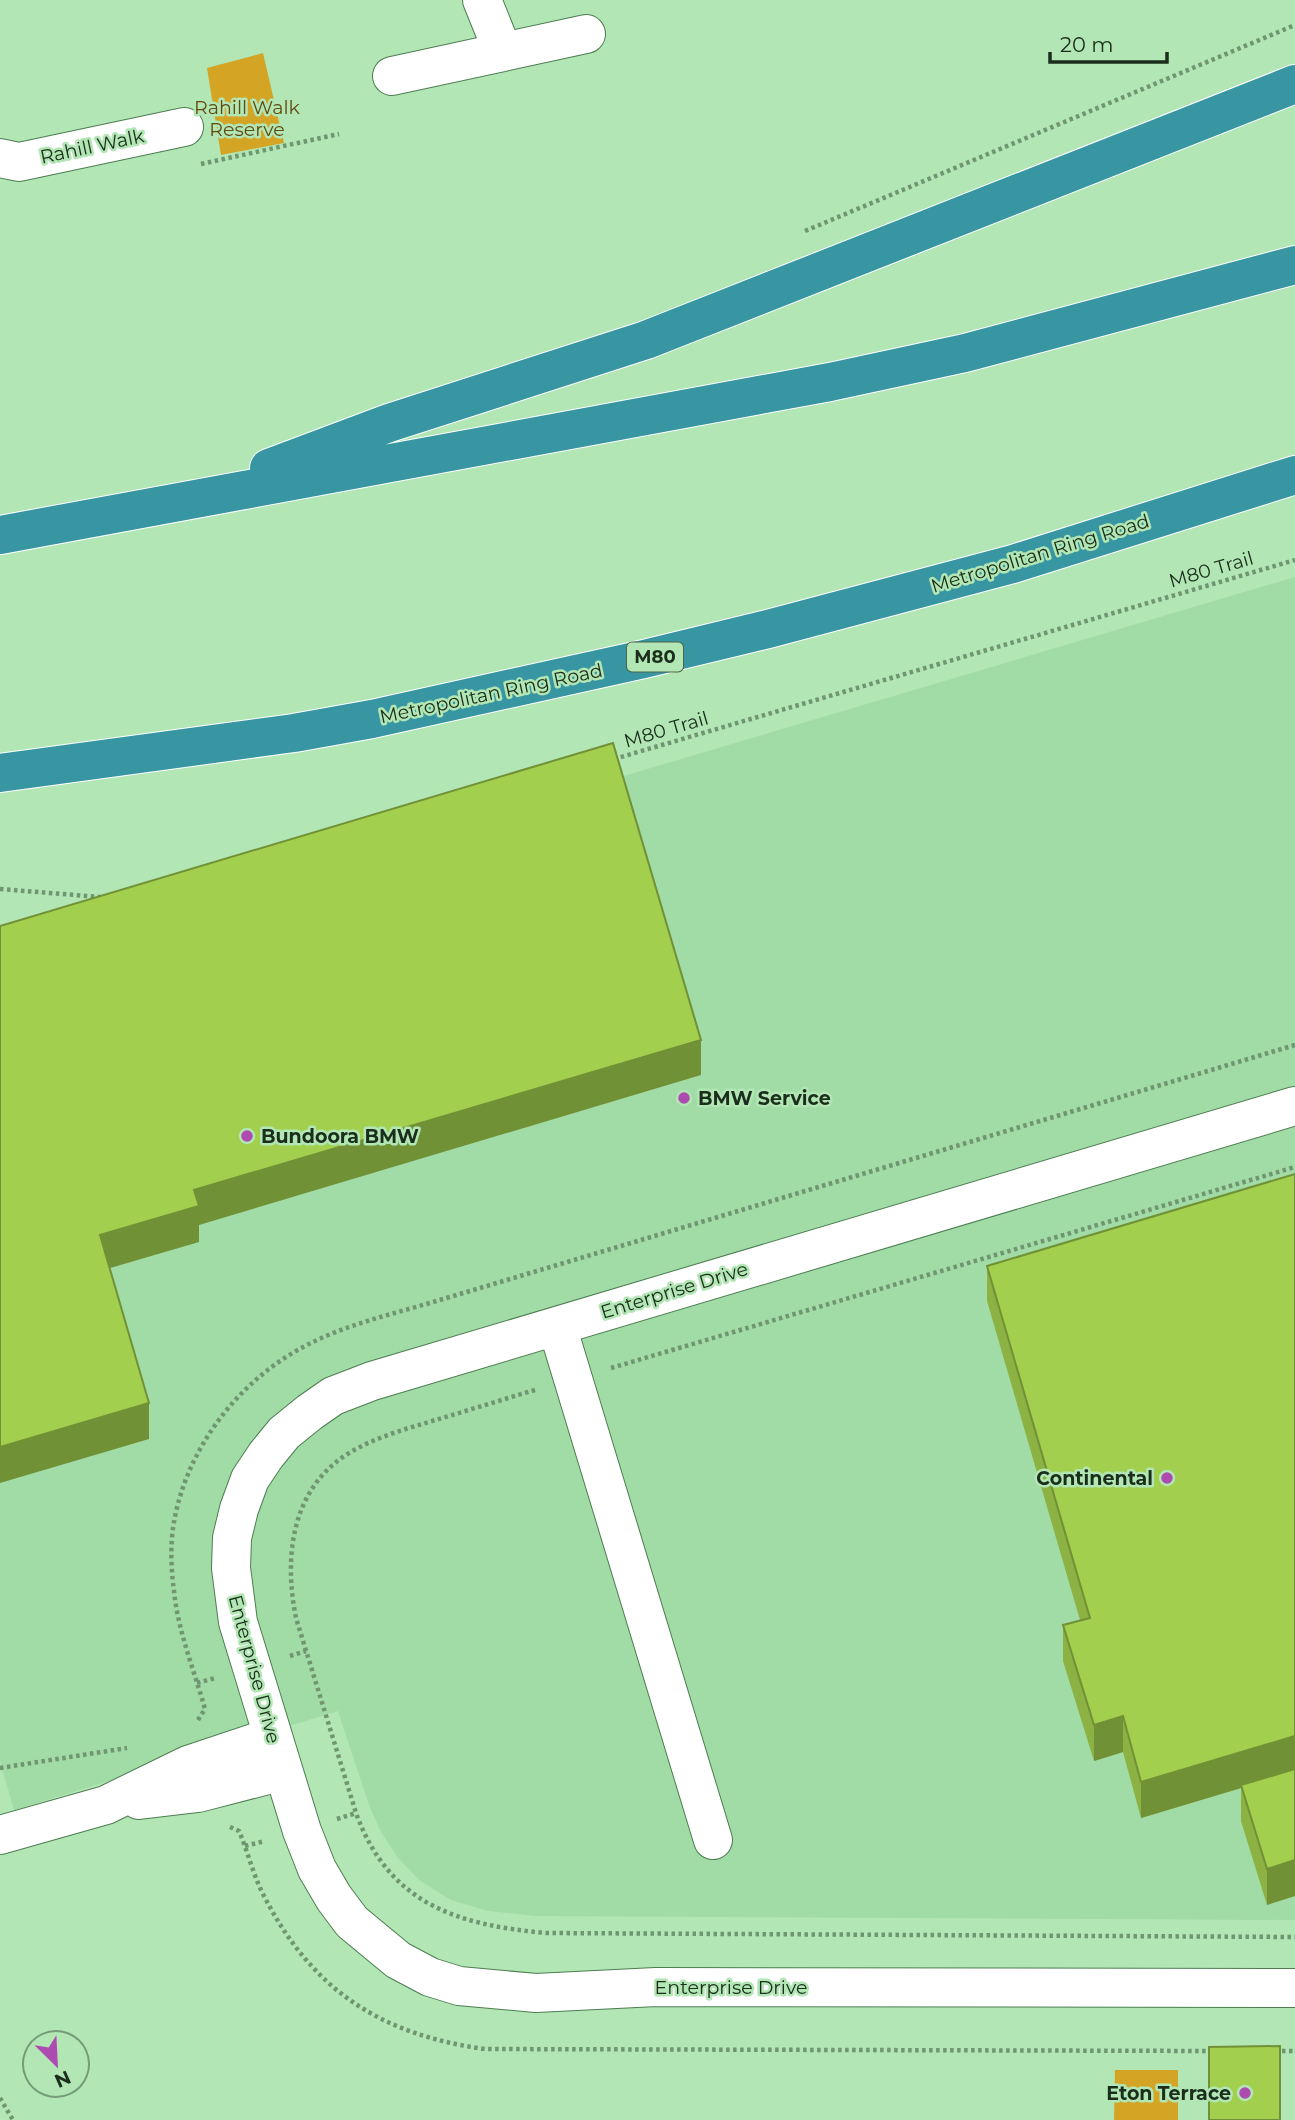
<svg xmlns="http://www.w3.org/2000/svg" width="1295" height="2120" viewBox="0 0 1295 2120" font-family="Montserrat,sans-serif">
<rect width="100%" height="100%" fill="#b2e6b4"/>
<path fill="#a1dba5" d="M1295,577V1920L536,1916L488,1911L451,1900L419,1880L398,1858L381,1832L369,1805L338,1711L14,1810L0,1761V961Z"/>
<path fill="#d4a425" d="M263,53L284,143L221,155L207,68Z
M1115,2070H1178V2120H1114Z"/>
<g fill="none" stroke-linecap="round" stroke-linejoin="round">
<defs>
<path id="minor" d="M482,0L503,52
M392,76L586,34
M0,158L19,162L184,127
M1295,1106L372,1381L333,1396L310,1412L284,1433L266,1455L250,1479L239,1509L232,1538L231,1568L238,1622L302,1831L317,1869L334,1898L352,1922L398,1960L430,1977L459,1986L536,1993L656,1987L1295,1988
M557,1326L713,1840
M139,1800L198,1793L283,1771
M0,1835L106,1805L188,1765L272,1737"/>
<path id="highway" d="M269,468L389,423L646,340L1295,84
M0,535L830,382L965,353L1295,265
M0,773L294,733L372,719L644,659L768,629L1013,564L1295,475"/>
</defs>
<use href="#minor" stroke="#4d7d51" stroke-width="40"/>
<use href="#highway" stroke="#fff" stroke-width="40"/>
<path stroke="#6f9571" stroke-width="4.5" stroke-dasharray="3.5 3.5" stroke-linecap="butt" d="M201,164L339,134
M805,231L1295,25
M614,759L1295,560
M0,889L100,897
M611,1368L1295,1167
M535,1390C501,1400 466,1411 432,1421C406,1429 380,1436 356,1449C292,1483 283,1554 296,1618L356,1813C389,1904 457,1925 546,1933L1295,1937
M290,1656L306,1651
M197,1683L215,1678
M198,1720L205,1709C194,1670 178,1631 174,1591C171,1569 170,1544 174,1522C187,1447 240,1379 307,1345C349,1323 398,1313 443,1299L1295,1045
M0,1768L127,1748
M337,1819L356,1813
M230,1827L239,1831C248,1852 253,1875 264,1896C312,1990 381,2035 485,2049L1213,2051
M245,1846L265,1841
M1275,2051H1295
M0,2098L13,2120"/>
<use href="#minor" stroke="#fff" stroke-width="38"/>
<use href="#highway" stroke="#3796a1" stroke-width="38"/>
</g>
<path fill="#8bb242" d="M1295,1174L1267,1905L1241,1821V1788L1141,1818L1123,1752L1094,1761L1063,1661V1625L1080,1620L987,1301V1266Z"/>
<path fill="#719136" d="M701,1040V1075L199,1225V1242L100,1271V1235L194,1190Z
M149,1403V1439L0,1483V1447Z
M1123,1716V1752L1094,1761V1725Z
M1295,1736V1772L1241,1785V1788L1141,1818V1782Z
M1295,1860V1896L1267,1905V1869Z"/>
<path fill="#a2cf4d" stroke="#719136" stroke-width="2" d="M613,743L701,1040L194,1190L199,1206L100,1235L149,1403L0,1447V926Z
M1295,1174V1736L1141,1782L1123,1716L1094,1725L1063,1625L1090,1618L987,1266Z
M1295,1769V1860L1267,1869L1241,1785Z
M1280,2046V2120H1209V2047Z"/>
<g fill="#ae4bb1" stroke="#b2e6b4" stroke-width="2.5">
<circle cx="684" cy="1098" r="7"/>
<circle cx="247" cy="1136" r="7"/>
<circle cx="1167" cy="1478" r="7"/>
<circle cx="1245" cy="2093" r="7"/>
</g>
<g text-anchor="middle" stroke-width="5" stroke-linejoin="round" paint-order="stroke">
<rect fill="#b2e6b4" stroke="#486549" stroke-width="2" x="627" y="642.5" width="56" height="29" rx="5"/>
<g font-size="18" font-weight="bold" fill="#1a2e1b">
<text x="655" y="663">M80</text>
</g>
<g font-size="19" fill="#614b11" stroke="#b2e6b4">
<text x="247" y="114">Rahill Walk<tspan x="247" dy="22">Reserve</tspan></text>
</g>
<g font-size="19" fill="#1a2e1b" stroke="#b2e6b4">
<text transform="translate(92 146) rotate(-12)" y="7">Rahill Walk</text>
<text transform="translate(1040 553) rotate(-17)" y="7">Metropolitan Ring Road</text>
<text transform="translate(1211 569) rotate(-16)" y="7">M80 Trail</text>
<text transform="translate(491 693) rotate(-12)" y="7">Metropolitan Ring Road</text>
<text transform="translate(666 729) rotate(-16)" y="7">M80 Trail</text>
<text transform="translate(674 1290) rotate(-17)" y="7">Enterprise Drive</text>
<text transform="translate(255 1669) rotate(75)" y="7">Enterprise Drive</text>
<text x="731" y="1994">Enterprise Drive</text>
</g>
<g font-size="19" font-weight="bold" fill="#1a2e1b" stroke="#b2e6b4" text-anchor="start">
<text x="698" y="1105">BMW Service</text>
<text x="261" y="1143">Bundoora BMW</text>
<text x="1153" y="1485" text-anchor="end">Continental</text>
<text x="1231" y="2100" text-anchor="end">Eton Terrace</text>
</g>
</g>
<g transform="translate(56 2064) rotate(156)"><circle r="33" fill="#b2e6b4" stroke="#759c77" stroke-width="2"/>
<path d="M0-5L12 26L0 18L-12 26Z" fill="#ae4bb1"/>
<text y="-10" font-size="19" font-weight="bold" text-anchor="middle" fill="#1a2e1b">N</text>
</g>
<path d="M1050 52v10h117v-10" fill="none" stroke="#1a2e1b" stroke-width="3.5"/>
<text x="1060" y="52" font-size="21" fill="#1a2e1b" stroke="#b2e6b4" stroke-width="5" paint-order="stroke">20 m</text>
</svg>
